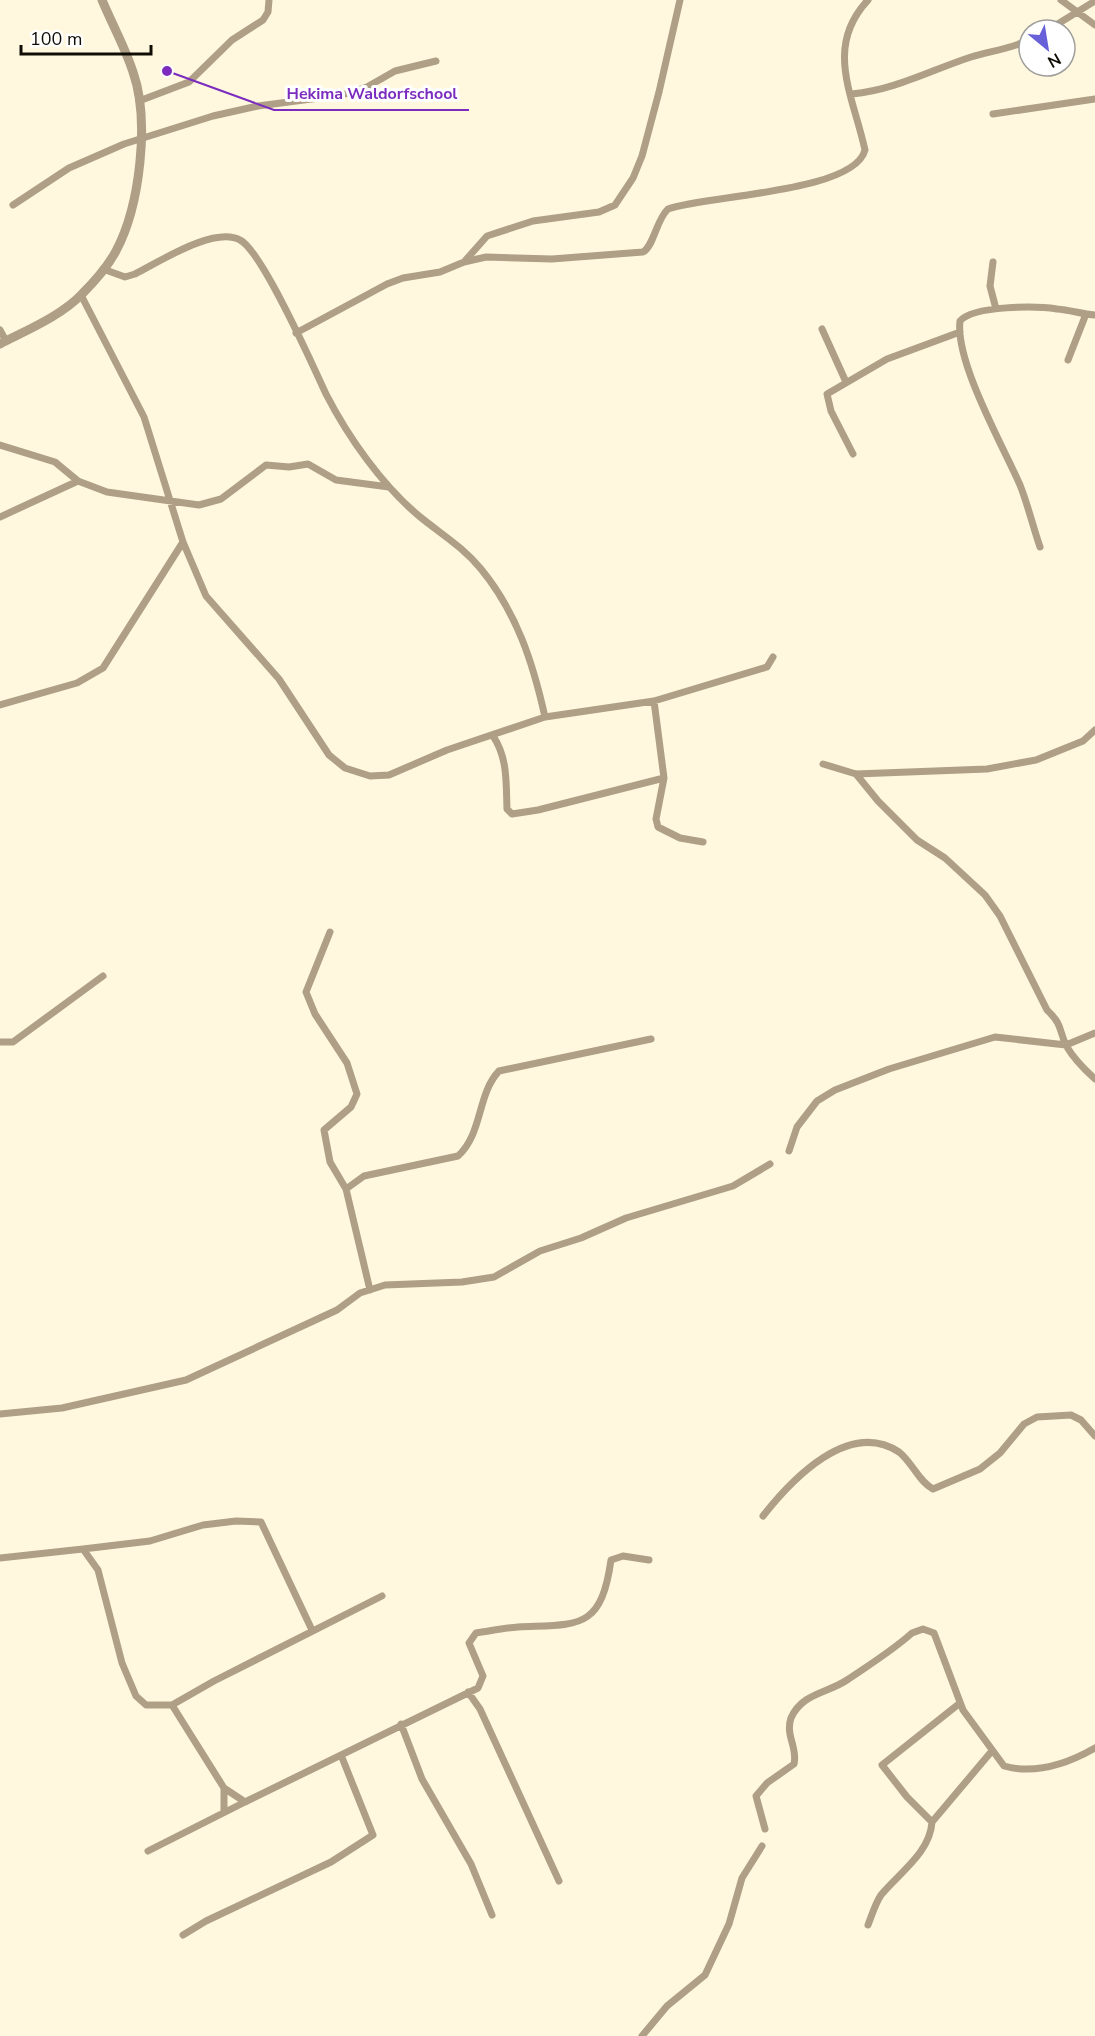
<svg xmlns="http://www.w3.org/2000/svg" width="1095" height="2036" viewBox="0 0 1095 2036" font-family="'Nunito Sans',sans-serif">
<rect width="100%" height="100%" fill="#fff8de"/>
<g fill="none" stroke-linecap="round" stroke-linejoin="round">
<path stroke="#ae9f86" stroke-width="7" d="M1061,0L1095,25
M1048,30L1095,1
M852,94C895,90 931,70 971,57C991,51 1010,49 1029,40
M139,101L189,82L232,40L263,20L268,12L269,0
M993,114L1095,99
M13,205L69,168L124,144L213,116L258,106L342,95L367,87L395,71L436,61
M464,262L486,257L552,259L643,252C654,246 656,220 668,209C706,195 854,193 865,150C853,95 824,47 868,0
M993,262L990,286L996,309
M103,269L125,277L135,274C159,262 214,226 240,240C262,251 313,366 326,394C348,437 382,485 419,516C441,534 463,547 481,569C517,613 533,663 545,717
M81,295L144,417L183,542L206,596L279,679L329,755L345,768L370,776L389,775L447,750L545,717L654,701L767,667L773,657
M822,329L846,382
M0,330L6,341
M296,333L387,284L403,278L440,272L464,262L487,236L533,221L599,212L615,205L633,178L642,156L659,92L680,0
M1068,360L1086,314
M0,445L55,462L78,481L107,492L199,505L221,499L266,465L289,467L308,464L336,480L389,487
M853,454L831,411L827,394L887,359L960,332
M0,517L78,481
M1040,547C1033,527 1028,505 1020,485C1003,446 955,362 960,321C974,305 1037,306 1057,309C1070,310 1082,314 1095,315
M654,701L664,778L656,819L658,827L680,838L703,842
M0,705L77,683L103,668L183,542
M493,736C508,758 506,784 507,809L512,814L538,810L664,778
M823,764L856,774L987,769L1036,760L1083,741L1095,730
M856,774L878,801L917,840L945,858L985,895L1000,916L1047,1010C1064,1026 1058,1030 1067,1047C1074,1059 1084,1069 1095,1079
M330,932L306,992L315,1014L347,1063L357,1094L351,1107L324,1130L330,1162L346,1189
M0,1042H13L103,976
M789,1151L797,1127L817,1101L835,1090L889,1069L995,1037L1066,1045L1095,1033
M370,1290L346,1189L364,1176L458,1156C483,1133 477,1094 499,1071L651,1039
M0,1414L62,1408L186,1380L337,1310L360,1293L385,1285L462,1282L494,1277L540,1251L581,1238L626,1218L733,1186L770,1164
M763,1516C792,1479 849,1419 899,1452C912,1462 919,1482 933,1489L980,1469L1000,1453L1024,1424L1037,1417L1071,1415L1081,1420L1095,1436
M83,1549L150,1541L203,1525L236,1521L261,1522L312,1630
M0,1558L83,1549L98,1570L122,1663L136,1696L146,1705H172L214,1681L382,1596
M468,1692L480,1709L559,1881
M172,1705L224,1788L245,1802L478,1688L483,1676L469,1643L476,1633C490,1631 504,1628 518,1627C578,1624 601,1631 611,1560L623,1556L649,1560
M401,1724L422,1779L471,1864L492,1915
M224,1812V1788
M932,1822L907,1797L882,1765L960,1703
M765,1829L756,1796L767,1783L794,1764C798,1748 785,1735 791,1718C802,1693 828,1693 847,1680C869,1665 892,1651 912,1633L923,1629L934,1633L963,1710L1004,1766C1036,1775 1067,1764 1095,1748
M148,1851L245,1802
M868,1925C872,1915 875,1904 881,1895C899,1873 930,1853 932,1822L991,1752
M183,1935L206,1921L331,1862L373,1835L341,1755
M642,2036L667,2006L705,1975L729,1924L742,1878L762,1846"/>
<path stroke="#ae9f86" stroke-width="9" d="M0,344C27,330 61,316 82,294C94,282 108,266 116,251C140,206 150,120 133,72C125,47 112,24 102,0"/>
</g>
<path fill="none" stroke="#7b2cbf" stroke-width="2" d="M167 71L274 110H469"/>
<circle fill="#7b2cbf" stroke="#fff" stroke-width="2" cx="167" cy="71" r="6"/>
<g font-size="16" text-anchor="middle" font-weight="bold" fill="#7b2cbf" stroke="#fff" stroke-width="6" stroke-linejoin="round" paint-order="stroke">
<text x="372" y="99">Hekima Waldorfschool</text>
</g>
<g transform="translate(1047 48) rotate(150)"><circle r="28" fill="#ffffff" stroke="#9f9e9b" stroke-width="1.5"/>
<path d="M0-4.5L10 22L0 15L-10 22Z" fill="#6860d9"/>
<text y="-9" font-size="16" font-weight="bold" text-anchor="middle" fill="#100d04">N</text>
</g>
<path d="M21 45v9h130v-9" fill="none" stroke="#100d04" stroke-width="3"/>
<text x="30" y="45" font-size="18" fill="#100d04" stroke="#ffffff" stroke-width="4.5" paint-order="stroke">100 m</text>
</svg>
